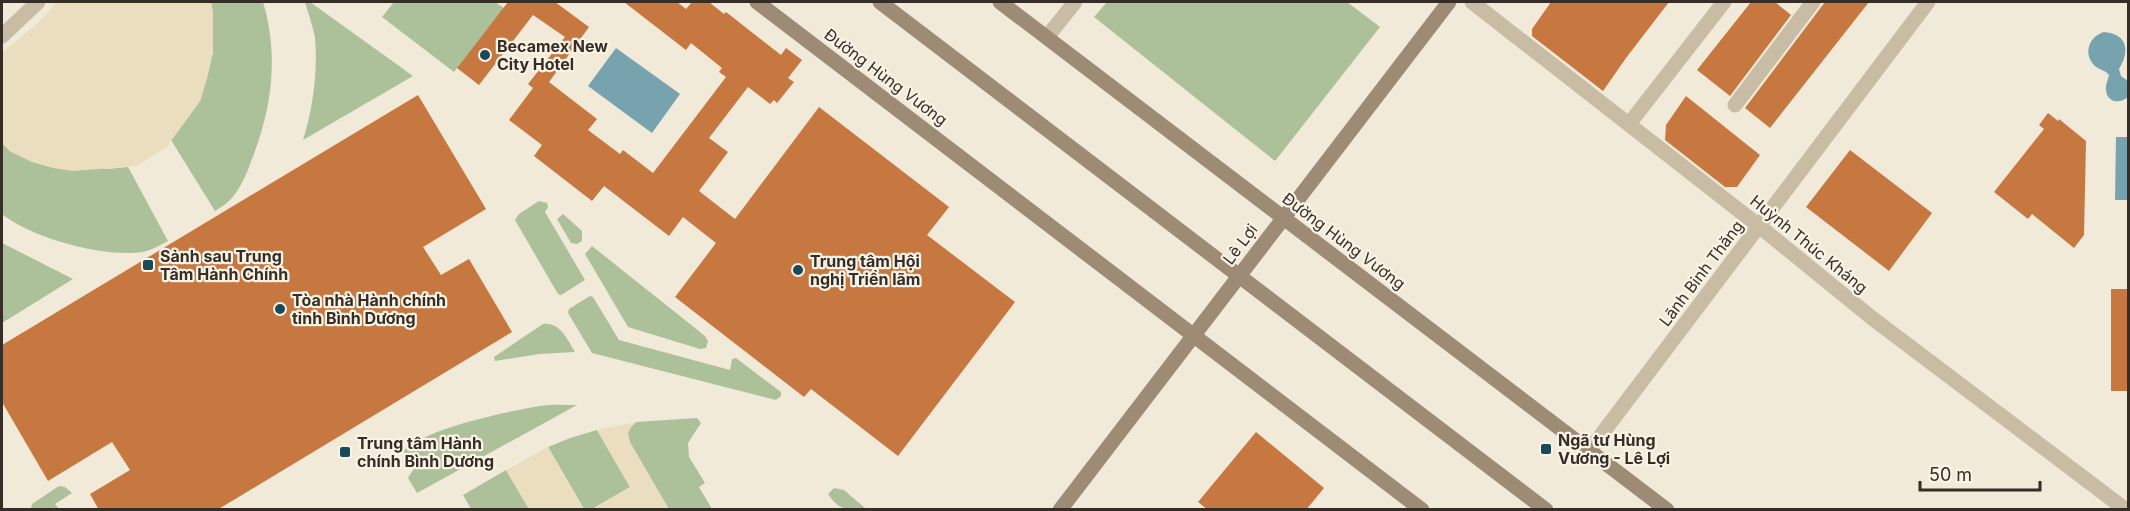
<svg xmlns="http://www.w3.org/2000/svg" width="2130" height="511" viewBox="0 0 2130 511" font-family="Inter,sans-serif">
<rect width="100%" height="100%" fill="#f1ead9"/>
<path fill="#acc099" d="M211,2H263C279,55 272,108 252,159C247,173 240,190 230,200C226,204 220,208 215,211L171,140L200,101L207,78L213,52V14Z
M305,2H310L413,76L303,140C313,108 318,71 315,38C313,26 308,13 305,2Z
M394,2H495L504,8L454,72L382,17Z
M1107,2H1347L1380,27L1275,161L1094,17Z
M2,143L11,152L108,169L128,167L168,241C160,245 152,250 143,252C104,258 32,238 2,214Z
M539,201L547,203L548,207L545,212L585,280L561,295L558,294L515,220L519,214Z
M563,214L582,231V241L577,244L571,243L557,219Z
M2,243L73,279L2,323Z
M592,246L705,336L708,341L706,348L700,349L628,327L585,254Z
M590,296L593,297L619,340L730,370L732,359L736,358L781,392V396L776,400L592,353L568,313L569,309Z
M543,324C560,322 567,339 575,352L539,354L495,361L494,357Z
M577,405L417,493L408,478L415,467L403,451C423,429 509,411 540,406C552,404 565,405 577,405Z
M697,418L701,423L688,443L689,457L705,483L699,487L712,509H669C661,496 627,446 628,434C628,429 633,425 636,422Z
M597,430L630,487L592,509H584L548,447L570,438Z
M506,470L529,509H471L463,495Z
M59,486L65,487L72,493L55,504L59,509H31L32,504Z
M834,488L844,490L866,509C846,510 840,511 828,494Z"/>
<path fill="#eadebf" d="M56,2H211L213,14V52L207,78L200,101L166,148L136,166L73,171L53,168L32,162L11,152L2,143V53L41,20Z
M636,422L631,427L628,433L630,442L669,509H592L630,487L597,430Z
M548,447L584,509H529L506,470Z"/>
<path fill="#77a3af" d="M2104,32C2128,34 2130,51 2119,69L2121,76L2128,81V97C2120,104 2107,103 2106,90C2105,85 2108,81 2109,75C2104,69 2098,70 2093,64C2083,52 2090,36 2104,32Z
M616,48L680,94L652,133L588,86Z
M2116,137H2128V200H2115Z"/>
<path fill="#c77841" d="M508,2H555L589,27L549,82L597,119L588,130L620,154L623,150L653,173L726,77L719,72L722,68L691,43L686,50L624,2H677L686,9L692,2H709L724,14L726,12L781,55L786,48L802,60L788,78L794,82L777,103L774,100L770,104L748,87L709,138L728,152L699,191L735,219L819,107L949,207L927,235L1015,302L898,456L811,389L804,397L675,297L716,243L683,217L669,236L604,186L592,201L534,156L542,145L509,120L533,88L528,84L565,37L533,15L479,85L457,68Z
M1551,2H1669L1626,58L1603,91L1532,36V29Z
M1751,2H1775L1791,15L1730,96L1697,70Z
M1825,2H1869L1770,128L1745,108Z
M418,95L486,209L423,247L441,275L469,259L512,332L217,510H99L90,494L130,470L112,442L48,481L2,402V345Z
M1686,96L1760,155L1737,187H1725L1665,140L1666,125Z
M2048,113L2058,121L2059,119L2086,141L2084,235L2074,248L2032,214L2028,219L1994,192L2044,129L2039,125Z
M1850,150L1932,213L1889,271L1806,207Z
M2111,289H2128V391H2111Z
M1256,432L1324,488L1306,510H1208L1198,502Z"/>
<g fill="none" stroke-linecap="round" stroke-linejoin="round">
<path stroke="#c9bca5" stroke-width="15" d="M1472,2L1759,226L1872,318L2126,510
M1047,37L1075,2
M1735,105L1813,2
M1629,124L1724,2
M1589,451L1928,2"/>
<path stroke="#c9bca5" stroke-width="15" d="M2,36L38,2"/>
<path stroke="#9d8b76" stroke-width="15" d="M757,2L1422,510
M880,2L1546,510
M1000,2L1667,510
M1060,510L1449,2"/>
</g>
<g fill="#1b4957" stroke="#f9f3e5" stroke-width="2">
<circle cx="485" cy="55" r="6"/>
<rect x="142" y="259" width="12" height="12" rx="3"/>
<circle cx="798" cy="270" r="6"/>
<circle cx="280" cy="309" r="6"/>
<rect x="1540" y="443" width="12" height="12" rx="3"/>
<rect x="339" y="446" width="12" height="12" rx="3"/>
</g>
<g text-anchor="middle" stroke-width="4.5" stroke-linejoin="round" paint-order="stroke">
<g font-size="16" font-weight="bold" fill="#352d26" stroke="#f9f3e5" text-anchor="start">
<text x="497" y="52">Becamex New<tspan x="497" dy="18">City Hotel</tspan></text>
<text x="160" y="262">Sảnh sau Trung<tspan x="160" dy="18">Tâm Hành Chính</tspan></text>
<text x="810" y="267">Trung tâm Hội<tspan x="810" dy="18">nghị Triển lãm</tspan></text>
<text x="292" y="306">Tòa nhà Hành chính<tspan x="292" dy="18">tỉnh Bình Dương</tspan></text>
<text x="1558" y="446">Ngã tư Hùng<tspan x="1558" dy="18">Vương - Lê Lợi</tspan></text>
<text x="357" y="449">Trung tâm Hành<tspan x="357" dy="18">chính Bình Dương</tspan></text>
</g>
<g font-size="16" fill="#352d26" stroke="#f9f3e5">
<text transform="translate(886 77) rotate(37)" y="6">Đường Hùng Vương</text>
<text transform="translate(1344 241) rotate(37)" y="6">Đường Hùng Vương</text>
<text transform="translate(1240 244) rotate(-53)" y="6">Lê Lợi</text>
<text transform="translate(1809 244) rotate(39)" y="6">Huỳnh Thúc Kháng</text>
<text transform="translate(1701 273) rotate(-53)" y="6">Lãnh Binh Thăng</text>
</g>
</g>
<rect width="2130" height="511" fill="none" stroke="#352d26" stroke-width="6"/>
<path d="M1920 481v9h120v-9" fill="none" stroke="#352d26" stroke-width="3"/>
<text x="1929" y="481" font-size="18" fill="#352d26" stroke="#f9f3e5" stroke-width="4.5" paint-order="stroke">50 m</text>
</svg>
